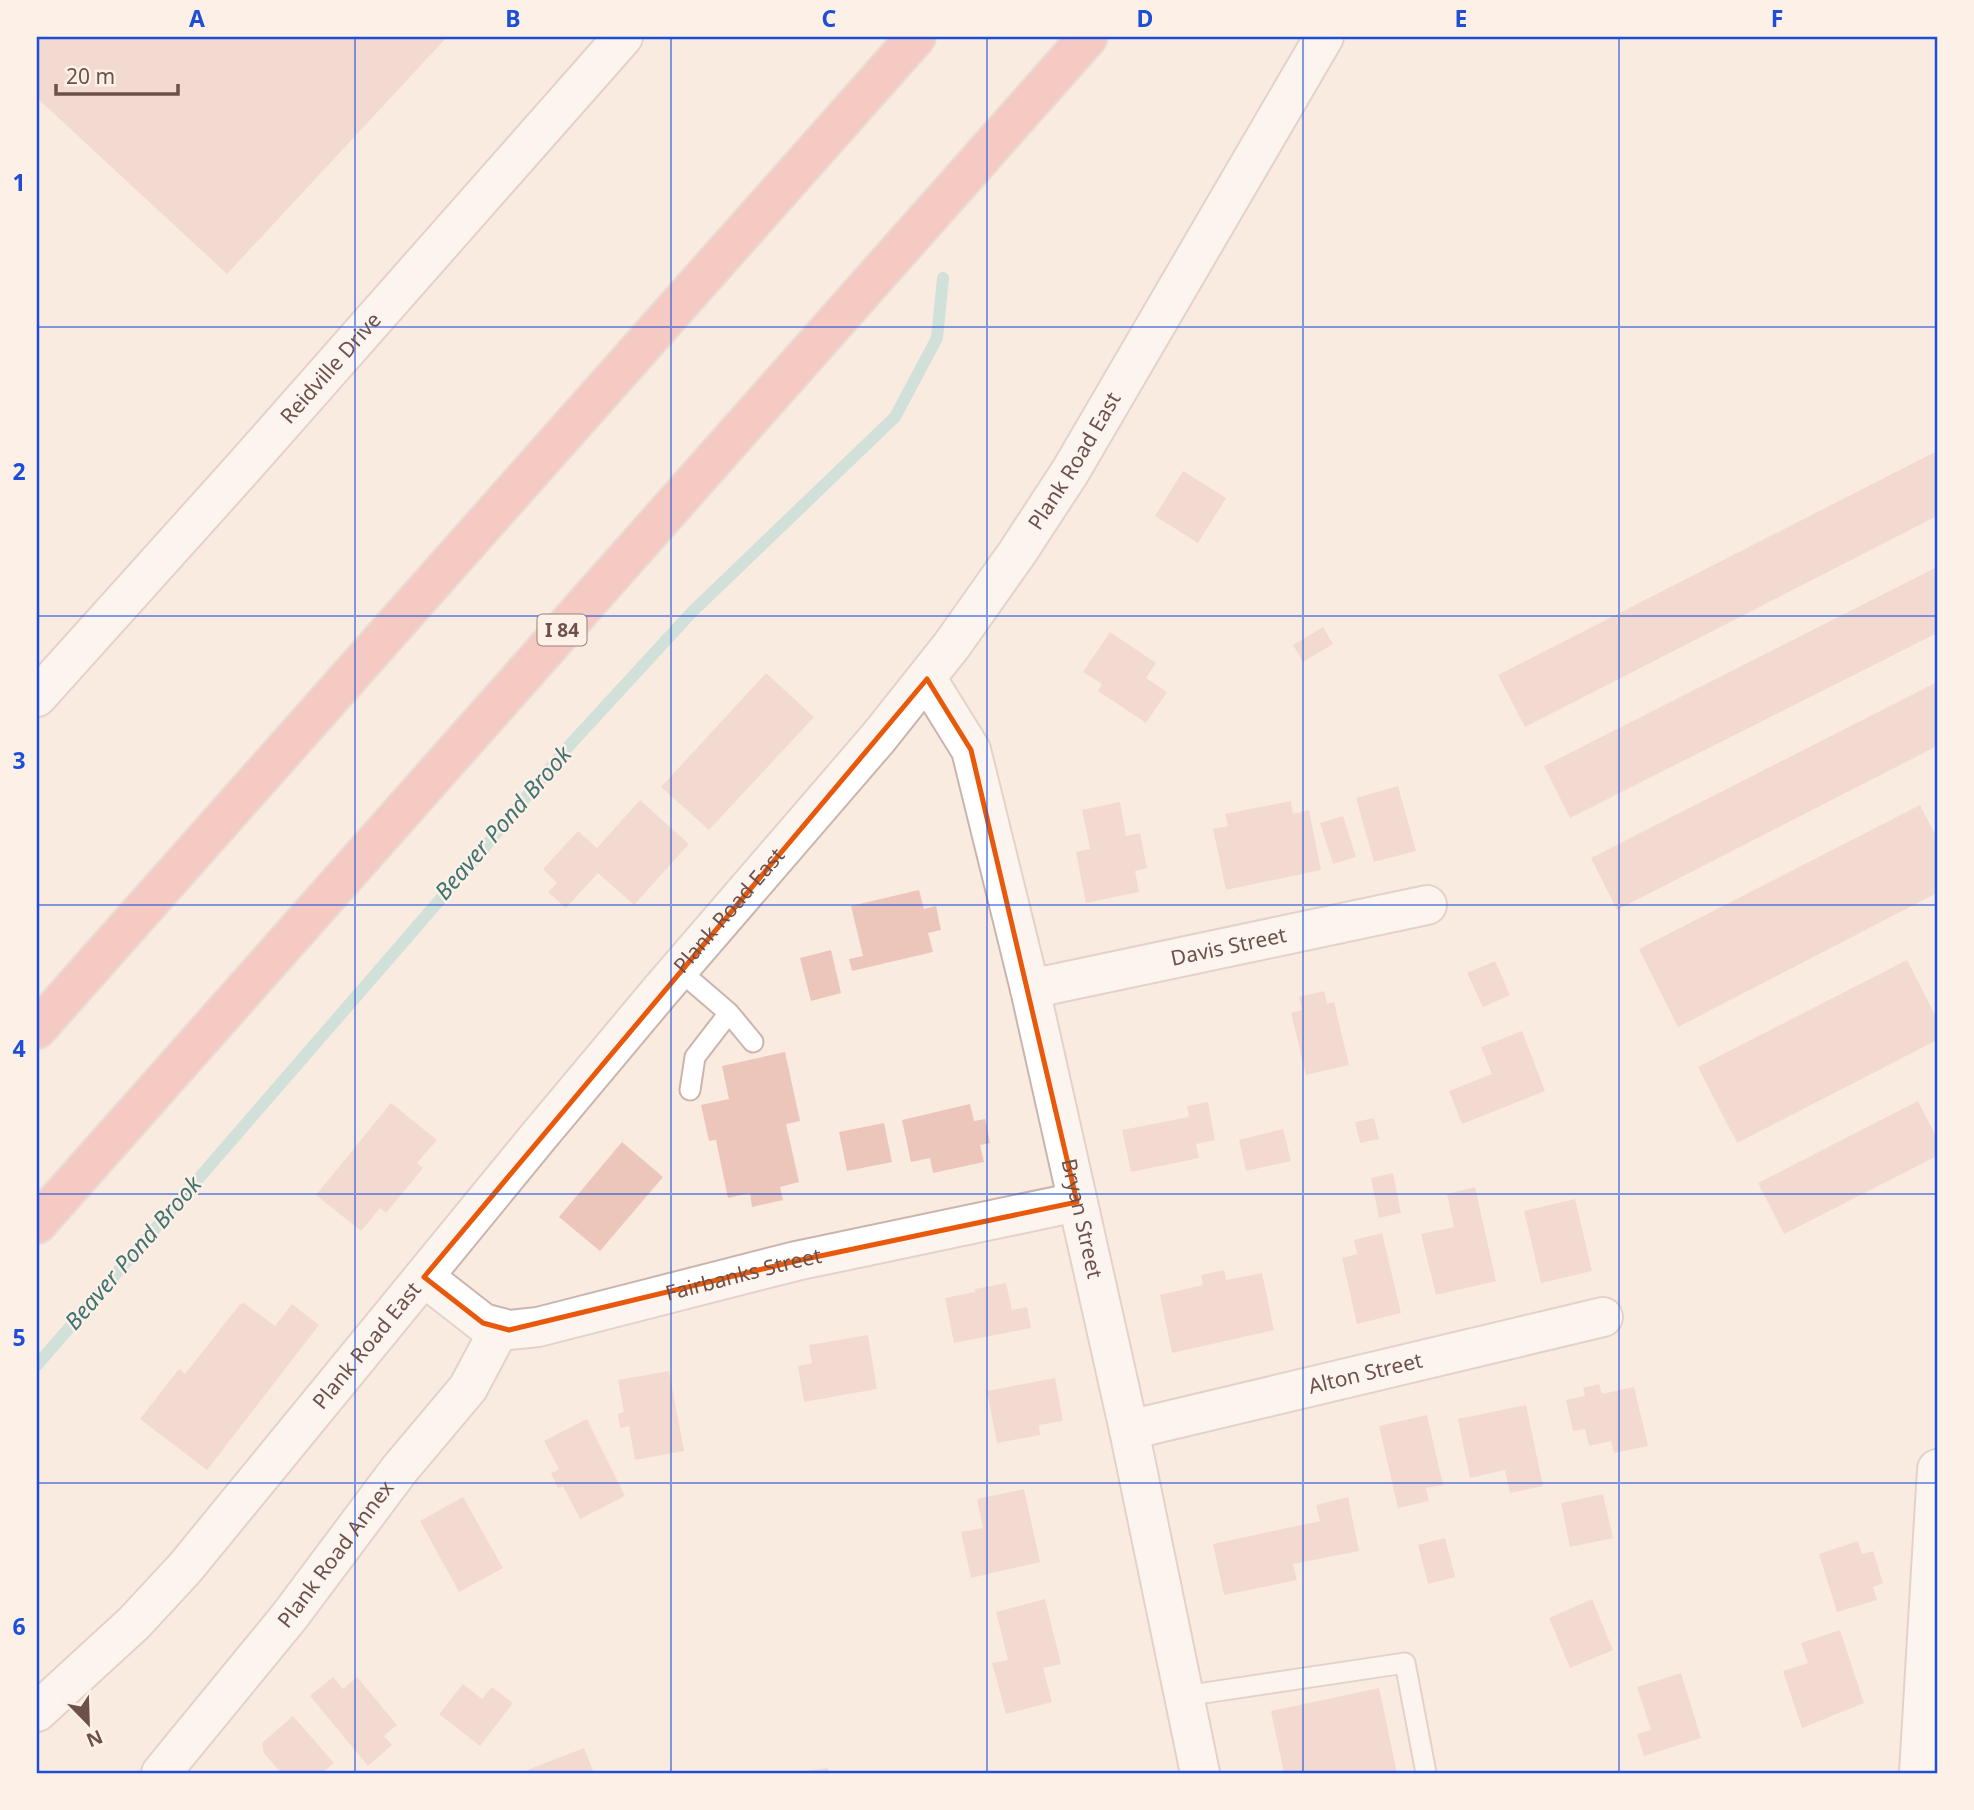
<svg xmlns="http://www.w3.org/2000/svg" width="1974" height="1810" viewBox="0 0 1974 1810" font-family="'Noto Sans',sans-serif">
<rect width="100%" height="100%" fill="#faebe1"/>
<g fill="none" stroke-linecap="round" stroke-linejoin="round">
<path stroke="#9fd2cf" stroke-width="12" d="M37,1365L464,872L566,749L692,612L895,417L937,338L943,278"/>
</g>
<path fill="#ecc5bb" d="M37,37H447L227,274L37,98Z
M1937,451V516L1525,727L1498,675Z
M1183,471L1226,498L1198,543L1155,516Z
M1937,567V633L1570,818L1544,766Z
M1323,627L1333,644L1303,662L1293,645Z
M1110,632L1156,663L1146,678L1167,692L1146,723L1098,691L1102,684L1083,672Z
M766,673L814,717L709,830L661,787Z
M1937,682V746L1617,910L1591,858Z
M1398,786L1416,851L1374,862L1356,798Z
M640,800L689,844L634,905L598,873L566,908L548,892L557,883L543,869L578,831L597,848Z
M1291,801L1293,814L1309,810L1321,870L1226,890L1213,829L1228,826L1225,814Z
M1120,802L1126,836L1140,833L1147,868L1135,871L1139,892L1086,903L1076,852L1090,849L1082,810Z
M1920,805L1937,838V893L1678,1027L1639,949Z
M1343,816L1356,857L1333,864L1320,823Z
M919,890L924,909L936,906L941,930L928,933L933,952L852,971L849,959L863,956L851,906Z
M831,950L841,993L811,1001L800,958Z
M1907,960L1937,1019V1040L1737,1143L1698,1067Z
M1495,961L1510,995L1483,1007L1467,973Z
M1324,991L1327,1004L1334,1002L1349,1065L1306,1075L1291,1013L1302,1010L1299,997Z
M1522,1031L1545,1091L1462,1124L1449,1091L1492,1074L1481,1047Z
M785,1052L800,1121L786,1124L799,1182L780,1187L783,1200L752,1207L750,1193L728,1198L716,1140L709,1141L701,1105L729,1099L722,1066Z
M1918,1101L1937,1138V1156L1784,1234L1758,1183Z
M1208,1102L1215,1140L1196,1144L1199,1158L1131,1172L1122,1130L1189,1117L1187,1106Z
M391,1103L437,1140L417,1163L423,1168L386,1213L380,1208L361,1231L316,1195Z
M970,1104L974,1121L985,1119L990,1143L980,1145L984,1162L933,1173L930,1158L911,1162L902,1120Z
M1374,1118L1379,1139L1360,1143L1355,1122Z
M884,1123L892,1162L847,1171L839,1132Z
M1283,1129L1291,1161L1246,1171L1239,1140Z
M622,1142L663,1177L600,1251L559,1217Z
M1393,1173L1401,1213L1379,1218L1371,1178Z
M1475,1187L1496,1281L1436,1295L1421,1234L1454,1227L1447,1194Z
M1575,1199L1592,1271L1541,1283L1524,1211Z
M1382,1233L1401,1313L1357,1324L1342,1258L1357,1254L1354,1240Z
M1224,1270L1226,1280L1262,1273L1274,1330L1172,1353L1160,1295L1203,1285L1201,1275Z
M1006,1283L1012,1310L1027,1307L1031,1328L954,1343L945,1298L975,1292V1289Z
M244,1303L275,1326L292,1304L319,1325L207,1470L140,1419L179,1369L185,1374L240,1304Z
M868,1335L877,1389L804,1402L798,1366L812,1363L809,1345Z
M669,1371L684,1451L635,1460L629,1426L620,1428L618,1414L624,1412L618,1380Z
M1055,1378L1063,1421L1039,1425L1040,1435L997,1443L987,1391Z
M1599,1384L1602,1394L1634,1387L1648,1446L1614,1453L1611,1441L1589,1446L1585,1429L1573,1431L1566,1400L1585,1396L1583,1388Z
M1526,1405L1543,1486L1510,1493L1505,1470L1470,1478L1458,1419Z
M1427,1415L1443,1485L1426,1488L1429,1501L1398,1508L1379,1426Z
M587,1419L625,1496L580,1519L563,1486L558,1488L551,1473L559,1469L544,1441Z
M1024,1489L1040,1562L971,1578L961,1532L983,1528L977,1499Z
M1603,1494L1613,1538L1570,1547L1561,1503Z
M463,1497L503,1568L459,1592L420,1521Z
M1348,1497L1359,1551L1293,1564L1297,1580L1224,1595L1213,1544L1320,1521L1316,1505Z
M1445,1538L1455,1577L1428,1584L1418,1545Z
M1858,1541L1862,1554L1873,1551L1883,1583L1873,1587L1877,1600L1837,1612L1819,1554Z
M1045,1599L1061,1664L1043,1668L1052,1702L1006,1714L992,1663L1008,1660L996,1612Z
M1592,1599L1613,1650L1570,1668L1549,1618Z
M1840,1630L1864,1703L1802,1728L1783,1671L1808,1663L1801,1643Z
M1681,1673L1701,1738L1644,1756L1637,1734L1651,1730L1637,1687Z
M333,1677L343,1689L357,1677L397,1725L384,1736L392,1745L368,1766L310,1696Z
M463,1684L482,1699L492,1687L513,1703L480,1746L439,1714Z
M1379,1688L1397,1773H1284L1271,1711Z
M293,1716L334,1763L322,1773H281L264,1753L262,1743Z
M584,1748L594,1773H528L527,1770Z
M828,1768L829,1773H799V1772Z"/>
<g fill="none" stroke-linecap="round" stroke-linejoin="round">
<defs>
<path id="lane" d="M679,970L729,1013L695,1057L690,1090
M729,1013L753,1042
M1184,1696L1405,1663L1426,1773"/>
<g id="street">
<path id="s1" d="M927,679L971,750L1030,989L1129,1430L1200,1773"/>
<path id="s2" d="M1030,989L1427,905"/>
<path id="s3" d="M424,1277L483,1323L509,1330L538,1327L796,1261L1077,1202"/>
<path id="s4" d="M1129,1430L1603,1317"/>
<path id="s5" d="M37,1712L134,1623L185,1568L538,1137L661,990L879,737L952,645L1017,553L1070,472L1324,37"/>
<path id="s6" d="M161,1773L289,1617L399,1470L468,1388L500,1328"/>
<path d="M1919,1773L1937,1469"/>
</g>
<g id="secondary">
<path id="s7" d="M37,697L242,469L623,37"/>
</g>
<path id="highway" d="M37,1029L916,37
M37,1224L1088,37"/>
</defs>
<use href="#lane" stroke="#cbb4ac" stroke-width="23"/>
<use href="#street" stroke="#cbb4ac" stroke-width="42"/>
<use href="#secondary" stroke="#ceb2aa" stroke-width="42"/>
<use href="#highway" stroke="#d4cac9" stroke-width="42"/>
<use href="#lane" stroke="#fff" stroke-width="19"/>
<use href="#street" stroke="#fff" stroke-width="38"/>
<use href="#secondary" stroke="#fff" stroke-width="38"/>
<use href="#highway" stroke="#efa29d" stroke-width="38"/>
</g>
<path d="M0 0H1974V1810H0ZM927,679L971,750L1077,1202L796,1261L509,1330L483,1323L424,1277Z" fill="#faebe1" fill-opacity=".55" fill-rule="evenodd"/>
<path fill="none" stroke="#e8590c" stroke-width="5" stroke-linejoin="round" d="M927,679L971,750L1077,1202L796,1261L509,1330L483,1323L424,1277Z"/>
<path fill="none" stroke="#1d4ed8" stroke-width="2" stroke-opacity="0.55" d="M355,37V1773M671,37V1773M987,37V1773M1303,37V1773M1619,37V1773M37,327H1937M37,616H1937M37,905H1937M37,1194H1937M37,1483H1937"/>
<g text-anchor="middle" stroke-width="5" stroke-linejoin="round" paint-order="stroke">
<rect fill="#fdf0e7" stroke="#99807a" stroke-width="2" x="537.5" y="614.5" width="49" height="31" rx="5"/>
<g font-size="19" font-weight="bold" fill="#6e504b">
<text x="562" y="637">I 84</text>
</g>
<g font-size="21" fill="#6e504b" stroke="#fdf0e7">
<text dy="7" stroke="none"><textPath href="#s7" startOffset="441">Reidville Drive</textPath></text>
<text dy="7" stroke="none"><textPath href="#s5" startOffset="1628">Plank Road East</textPath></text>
<text dy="7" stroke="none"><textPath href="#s5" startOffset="1060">Plank Road East</textPath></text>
<text dy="7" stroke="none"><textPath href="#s2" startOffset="203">Davis Street</textPath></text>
<text dy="7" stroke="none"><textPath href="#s1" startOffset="565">Bryan Street</textPath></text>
<text dy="7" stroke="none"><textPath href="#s3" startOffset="343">Fairbanks Street</textPath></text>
<text dy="7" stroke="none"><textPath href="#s5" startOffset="494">Plank Road East</textPath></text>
<text dy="7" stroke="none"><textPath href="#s4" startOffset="243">Alton Street</textPath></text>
<text dy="7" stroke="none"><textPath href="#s6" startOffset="280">Plank Road Annex</textPath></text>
</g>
<g font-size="23" font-style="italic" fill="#407371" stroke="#fdf0e7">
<text transform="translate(503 823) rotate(-49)" y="8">Beaver Pond Brook</text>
<text transform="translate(133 1253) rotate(-49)" y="8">Beaver Pond Brook</text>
</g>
</g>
<rect width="1974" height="1810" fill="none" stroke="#fdf0e7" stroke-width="77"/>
<g transform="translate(88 1723) rotate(157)" stroke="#fdf0e7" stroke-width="5" paint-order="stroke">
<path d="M0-5L12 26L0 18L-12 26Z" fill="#6e504b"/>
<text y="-10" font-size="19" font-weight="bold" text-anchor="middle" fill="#6e504b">N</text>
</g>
<path d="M56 84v10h122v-10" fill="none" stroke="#6e504b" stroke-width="3.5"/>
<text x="66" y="84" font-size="21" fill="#6e504b" stroke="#fdf0e7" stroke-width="5" paint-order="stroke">20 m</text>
<rect x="38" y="38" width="1898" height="1734" fill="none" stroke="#1d4ed8" stroke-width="2.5"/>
<g font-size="23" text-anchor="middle" font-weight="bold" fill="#1d4ed8">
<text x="197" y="27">A</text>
<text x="513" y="27">B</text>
<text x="829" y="27">C</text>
<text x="1145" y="27">D</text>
<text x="1461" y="27">E</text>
<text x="1777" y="27">F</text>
<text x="19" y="191">1</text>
<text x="19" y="480">2</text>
<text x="19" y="769">3</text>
<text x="19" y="1057">4</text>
<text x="19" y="1346">5</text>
<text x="19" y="1635">6</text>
</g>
</svg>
